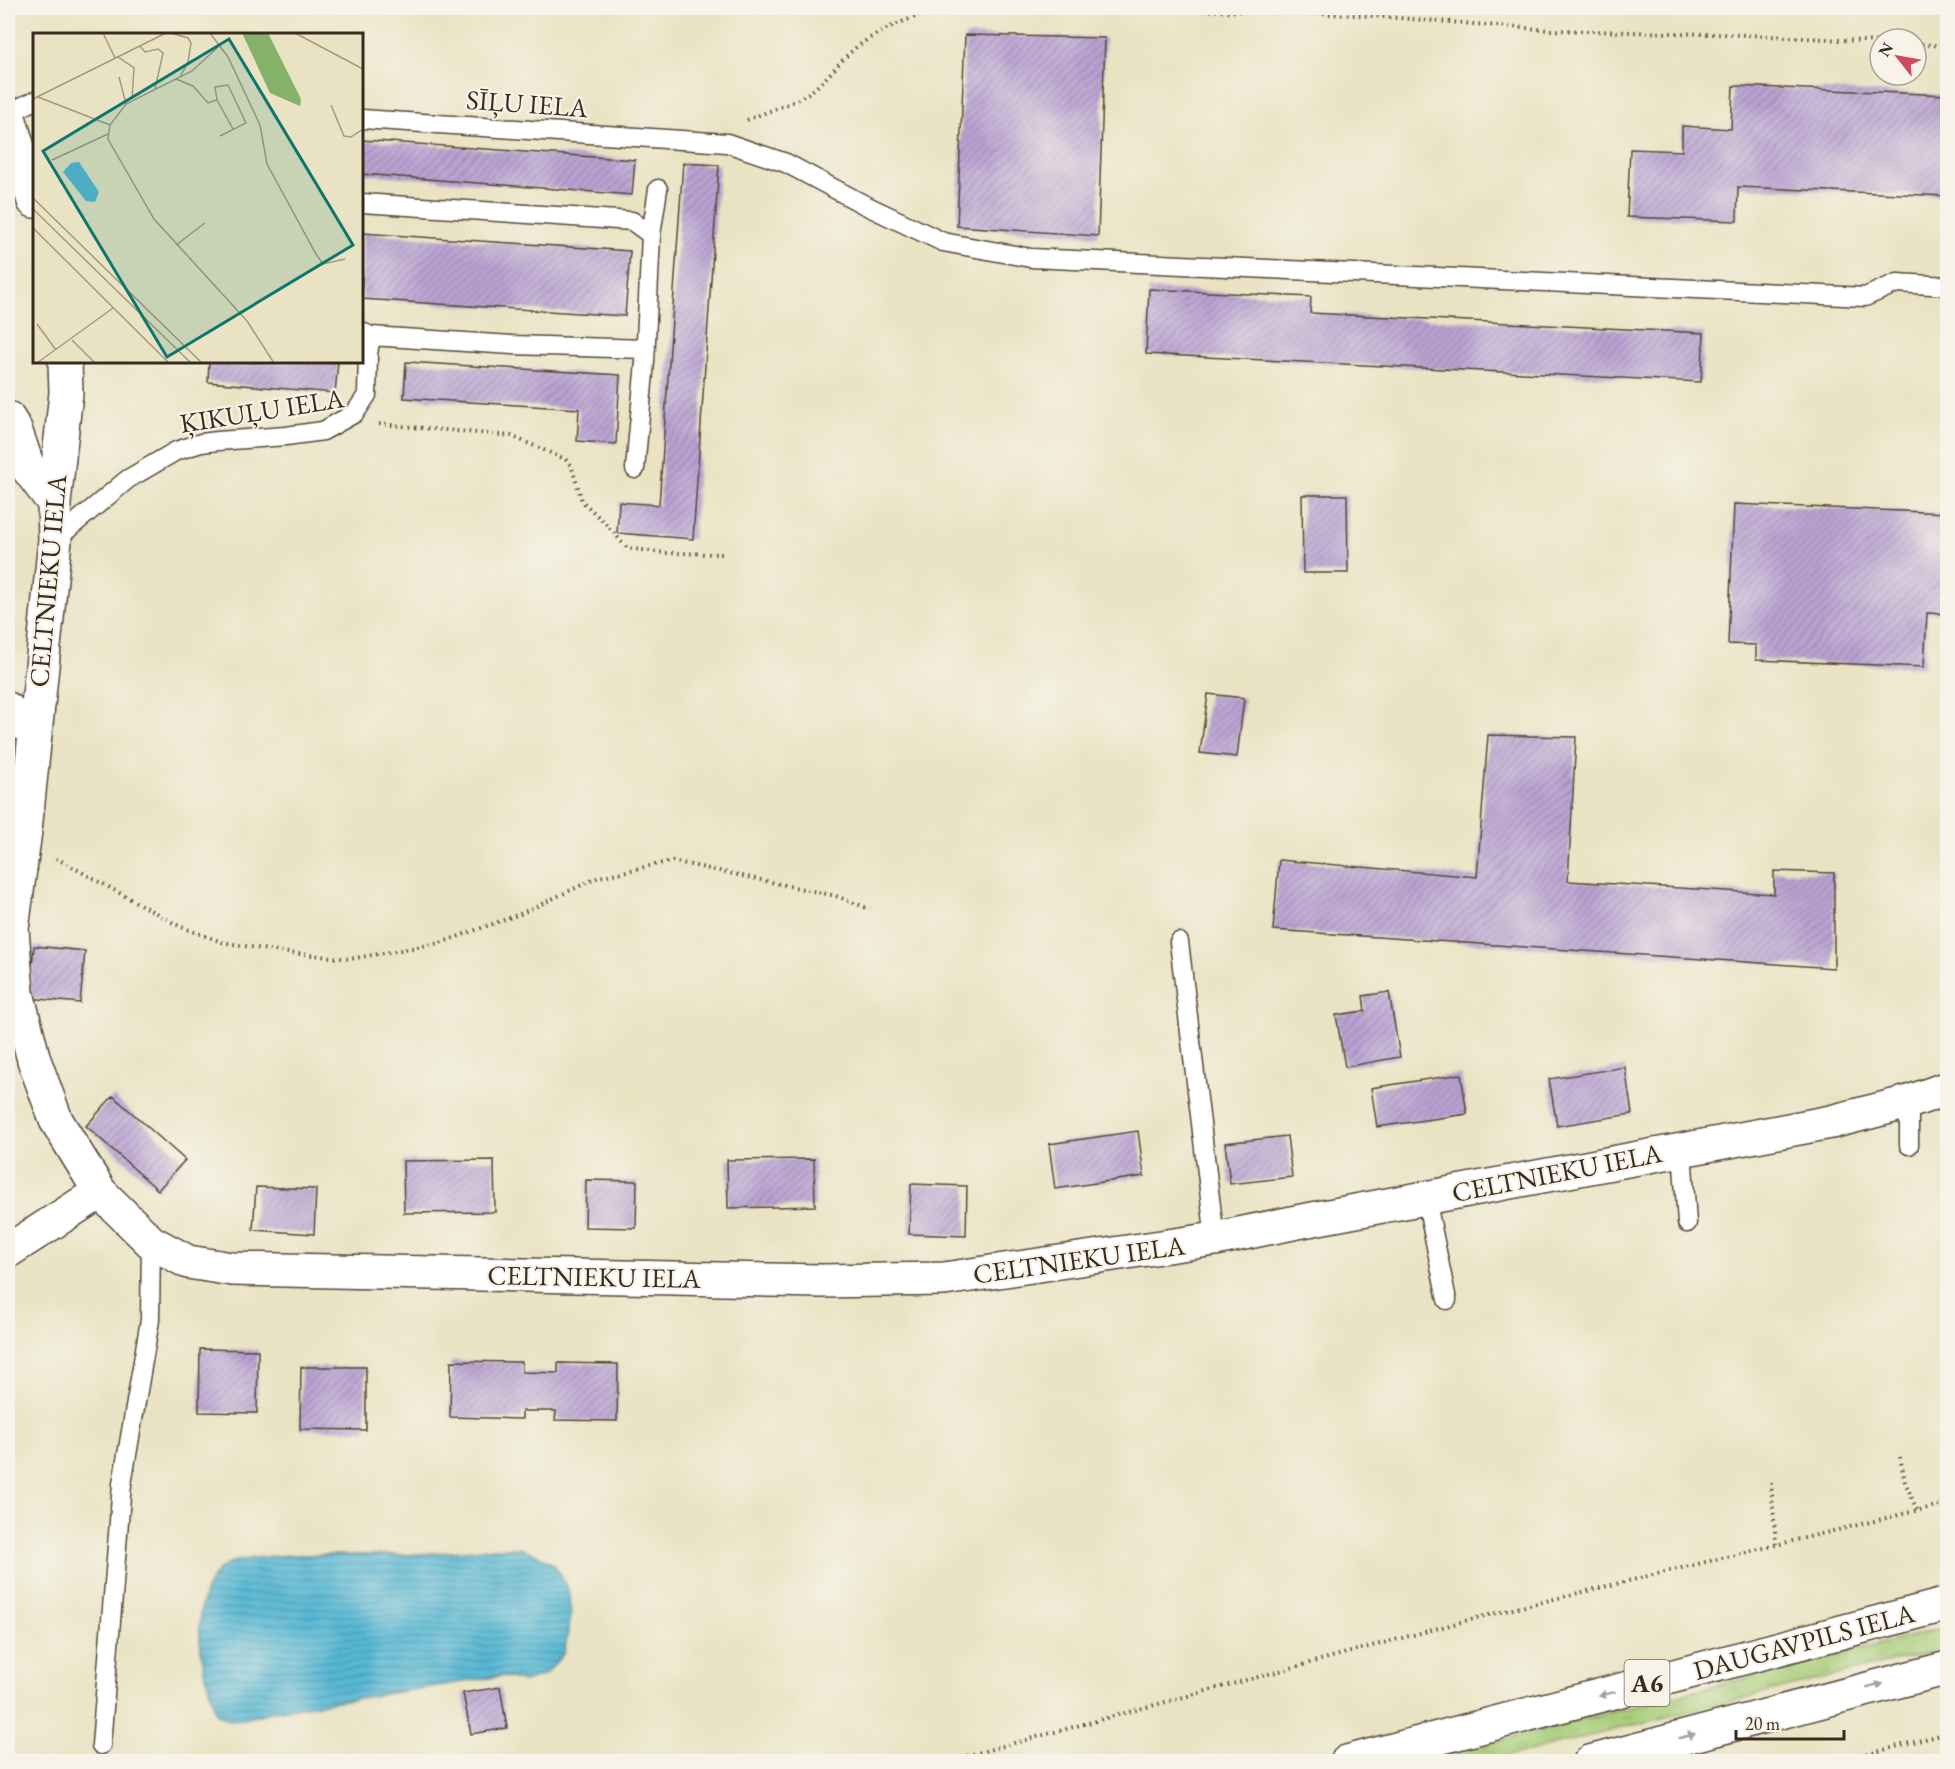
<svg xmlns="http://www.w3.org/2000/svg" width="1955" height="1769" viewBox="0 0 1955 1769" font-family="'EB Garamond',serif">
<defs>
<pattern id="grass-tufts" width="24" height="20" patternUnits="userSpaceOnUse" patternTransform="scale(1.5)"><rect width="24" height="20" fill="#a8ce79"/><path d="M3 7l-1-3M5 7V3M7 7l1-3M15 17l-1-3M17 17v-4M19 17l1-3" fill="none" stroke="#92b168"/></pattern>
<pattern id="water-rules" width="6" height="5" patternUnits="userSpaceOnUse" patternTransform="scale(1.5)"><rect width="6" height="5" fill="#56b8d5"/><path d="M0 2.5h6" fill="none" stroke="#4896ac"/></pattern>
<pattern id="building-hatch" width="6" height="6" patternUnits="userSpaceOnUse" patternTransform="scale(1.5)"><rect width="6" height="6" fill="#baa3d3"/><path d="M-1 1l2-2M0 6l6-6M5 7l2-2" fill="none" stroke="#9885ab"/></pattern>
</defs>
<rect width="100%" height="100%" fill="#f7f3e8"/>
<filter id="ink" filterUnits="userSpaceOnUse"><feTurbulence type="fractalNoise" baseFrequency=".0167" numOctaves="2"/><feDisplacementMap in="SourceGraphic" scale="12" xChannelSelector="R" yChannelSelector="G"/><feConvolveMatrix kernelMatrix="1 2 1 2 8 2 1 2 1" color-interpolation-filters="sRGB"/></filter>
<filter id="wash" filterUnits="userSpaceOnUse"><feTurbulence type="fractalNoise" baseFrequency=".008" numOctaves="4" result="noise"/><feDisplacementMap in="SourceGraphic" scale="24" xChannelSelector="R" yChannelSelector="G"/><feGaussianBlur stdDeviation="1.35" result="paint"/><feColorMatrix in="noise" values="0 0 0 0 0 0 0 0 0 0 0 0 0 0 0 0 0 1.4 0 .05"/><feComposite in="paint" operator="in"/></filter>
<g filter="url(#wash)">
<rect width="100%" height="100%" fill="#e9e3c3"/>
<path fill="url(#grass-tufts)" stroke="#727c4c" stroke-width="1.5" d="M1947,1627V1648L1488,1761H1420Z"/>
<path fill="url(#water-rules)" stroke="#48717a" stroke-width="1.5" d="M497,1548H520L536,1554L554,1565L568,1588L571,1617L564,1653L546,1674L524,1682L502,1676L273,1711L244,1719L229,1720L216,1713C204,1671 187,1614 214,1576C217,1570 226,1564 232,1562C276,1552 336,1555 383,1555C421,1555 459,1551 497,1548Z"/>
<g id="blocks">
<path fill="url(#building-hatch)" d="M965,35L1105,38L1098,236L957,226Z
M1733,86L1947,95V196L1738,187L1737,221L1627,217L1630,149L1682,151V126L1731,129Z
M362,140L635,160L632,195L362,174Z
M683,163L719,165L693,539L617,533L619,502L659,505Z
M362,233L630,251L625,316L362,299Z
M1149,289L1311,297L1310,313L1704,333L1701,382L1146,354Z
M209,362H338L335,393L208,382Z
M406,362L620,375L616,444L577,441L579,409L404,398Z
M1302,495H1347L1348,573H1303Z
M1734,504L1947,513V614L1927,613L1924,667L1756,660V645L1728,644Z
M1208,694L1244,698L1237,757L1200,753Z
M1488,735L1576,737L1568,881L1774,894V871L1834,873V968L1273,930L1279,860L1477,877Z
M34,946L85,951L80,1003L29,998Z
M1389,992L1400,1057L1345,1067L1336,1015L1365,1011L1363,996Z
M1625,1067L1632,1114L1557,1126L1549,1079Z
M1461,1074L1467,1114L1377,1127L1371,1088Z
M113,1096L185,1160L158,1190L86,1126Z
M1138,1131L1144,1176L1055,1189L1049,1144Z
M1287,1136L1292,1177L1230,1184L1225,1143Z
M814,1159L815,1206L728,1208L727,1160Z
M494,1160L495,1212L404,1213L403,1161Z
M586,1180L637,1181L636,1228L585,1227Z
M911,1184L967,1186L966,1236L909,1234Z
M256,1187L316,1189L314,1234L253,1230Z
M200,1349L258,1350L257,1413L199,1412Z
M451,1361L522,1362V1372L558,1373V1363L618,1364L617,1421L555,1420L556,1411H522V1419L450,1417Z
M301,1367H366V1430L300,1429Z
M500,1687L507,1728L471,1734L463,1693Z"/>
</g>
</g>
<g filter="url(#ink)">
<use href="#blocks" fill-opacity="0" stroke="#554637" stroke-width="1.5"/>
<g fill="none" stroke-linecap="round" stroke-linejoin="round">
<defs>
<path id="lane" d="M8,113L34,101
M362,119L727,143L786,163L863,204L943,242L1031,258L1865,297L1897,283L1948,286
M362,203L632,221L651,235L645,362L635,469
M651,235L658,189
M371,336L512,345L646,349
M55,540L128,479L176,451L201,443L218,441L286,436L323,431L355,413L367,395L368,354L371,336L362,332
M1179,942L1215,1239
M1909,1102V1145
M1682,1150L1687,1223
M1426,1198L1447,1300
M101,1745L122,1484L150,1320L151,1242"/>
<path id="street" d="M8,114L34,201
M65,362L66,393L54,503L55,540L25,831L12,929L17,993L34,1060L56,1120L100,1192L151,1242L188,1262L232,1269L821,1281L944,1279L1215,1239L1297,1222L1831,1122L1909,1102L1948,1088
M8,418L15,429L29,470L54,503
M8,709L18,721L35,730
M8,1251L100,1192"/>
<path id="highway" d="M1347,1762L1948,1604
M1590,1762L1948,1668"/>
</defs>
<use href="#lane" stroke="#554637" stroke-width="21"/>
<use href="#street" stroke="#554637" stroke-width="36"/>
<use href="#highway" stroke="#554637" stroke-width="36"/>
<path stroke="#554637" stroke-width="4" stroke-dasharray="1.5 4.5" stroke-linecap="butt" d="M1119,8L1360,15L1550,30L1750,35L1880,42
M1916,44L1948,46
M747,120C770,110 795,104 814,89C830,76 842,58 858,46C884,27 916,15 947,8
M379,424L511,436L565,459L571,465L582,501L607,525L627,548L665,553L725,554
M56,858L181,927L222,942L280,952L350,959L440,943L520,914L599,877L672,861L836,896L870,909
M1900,1457L1905,1482L1917,1510
M1771,1483L1776,1544
M944,1762L1472,1619L1948,1503
M1838,1762L1948,1733"/>
<use href="#lane" stroke="#fff" stroke-width="18"/>
<use href="#street" stroke="#fff" stroke-width="33"/>
<use href="#highway" stroke="#fff" stroke-width="33"/>
</g>
<defs><path id="oneway-solid" d="M-6-.8H1V-3.2L6.5 0L1 3.2V.8H-6Z" transform="scale(1.5)"/></defs>
<g fill="#a79f9a">
<use href="#oneway-solid" transform="translate(1875 1686) rotate(-15)"/>
<use href="#oneway-solid" transform="translate(1607 1694) rotate(165)"/>
<use href="#oneway-solid" transform="translate(1687 1736) rotate(-15)"/>
</g>
</g>
<g text-anchor="middle" stroke-width="4.5" stroke-linejoin="round" paint-order="stroke">
<rect fill="#f7f3e8" stroke="#73665b" stroke-width="1.5" x="1624.5" y="1660" width="45" height="46" rx="4.5"/>
<g font-size="26" font-weight="bold" fill="#3b2a1e">
<text x="1647" y="1692">A6</text>
</g>
<g font-size="27" fill="#3b2a1e" stroke="#f7f3e8">
<text transform="translate(527 104) rotate(4)" y="9">SĪĻU IELA</text>
<text transform="translate(262 411) rotate(-9)" y="9">ĶIKUĻU IELA</text>
<text transform="translate(48 581) rotate(-85)" y="9">CELTNIEKU IELA</text>
<text transform="translate(1557 1173) rotate(-11)" y="9">CELTNIEKU IELA</text>
<text transform="translate(1079 1260) rotate(-8)" y="9">CELTNIEKU IELA</text>
<text transform="translate(594 1277) rotate(1)" y="9">CELTNIEKU IELA</text>
<text transform="translate(1804 1642) rotate(-15)" y="9">DAUGAVPILS IELA</text>
</g>
</g>
<g transform="translate(33 33)">
<rect width="330" height="330" fill="#e9e3c3"/>
<path d="M209,0H235L268,66L267,73L237,60Z" fill="#86b169"/>
<path d="M46,129L66,159L62,169L53,168L30,139L38,130Z" fill="#56b8d5"/>
<path fill="none" stroke="#a39981" stroke-width="1.5" d="M70,0L82,25M138,0L155,5L158,10L155,29L147,44M177,0L195,24L227,92L234,131L283,221L290,231L312,226M262,0L330,36M107,13L112,19L125,16L130,20L122,56M185,14L159,38L93,71L77,92L75,106L121,186L214,288L241,330M85,24L101,35L99,66M86,44L93,71M143,46L160,53L175,70L184,67L182,54L195,52L213,90L187,103M5,64L77,92M0,66L133,0M184,67L200,96M298,72L311,103L318,104L330,96M19,127L75,101M0,165L169,330M0,176L158,330M0,195L136,330M143,212L172,190M4,291L23,317M39,307L62,330M4,330L80,275"/>
<path fill="#0f766e" fill-opacity="0.15" stroke="#0f766e" stroke-width="3" d="M196,6L320,212L134,324L10,118Z"/>
<rect width="330" height="330" fill="none" stroke="#3b2a1e" stroke-width="3"/>
</g>
<rect width="1955" height="1769" fill="none" stroke="#f7f3e8" stroke-width="30"/>
<g transform="translate(1898 57) rotate(301)"><circle r="28" fill="#f7f3e8" stroke="#aca397" stroke-width="1.5"/>
<path d="M0-4.5L10 22L0 15L-10 22Z" fill="#d1495b"/>
<text y="-9" font-size="16" font-weight="bold" text-anchor="middle" fill="#3b2a1e">N</text>
</g>
<path d="M1736 1730v9h108v-9" fill="none" stroke="#3b2a1e" stroke-width="3"/>
<text x="1745" y="1730" font-size="18" fill="#3b2a1e" stroke="#f7f3e8" stroke-width="4.5" paint-order="stroke">20 m</text>
</svg>
